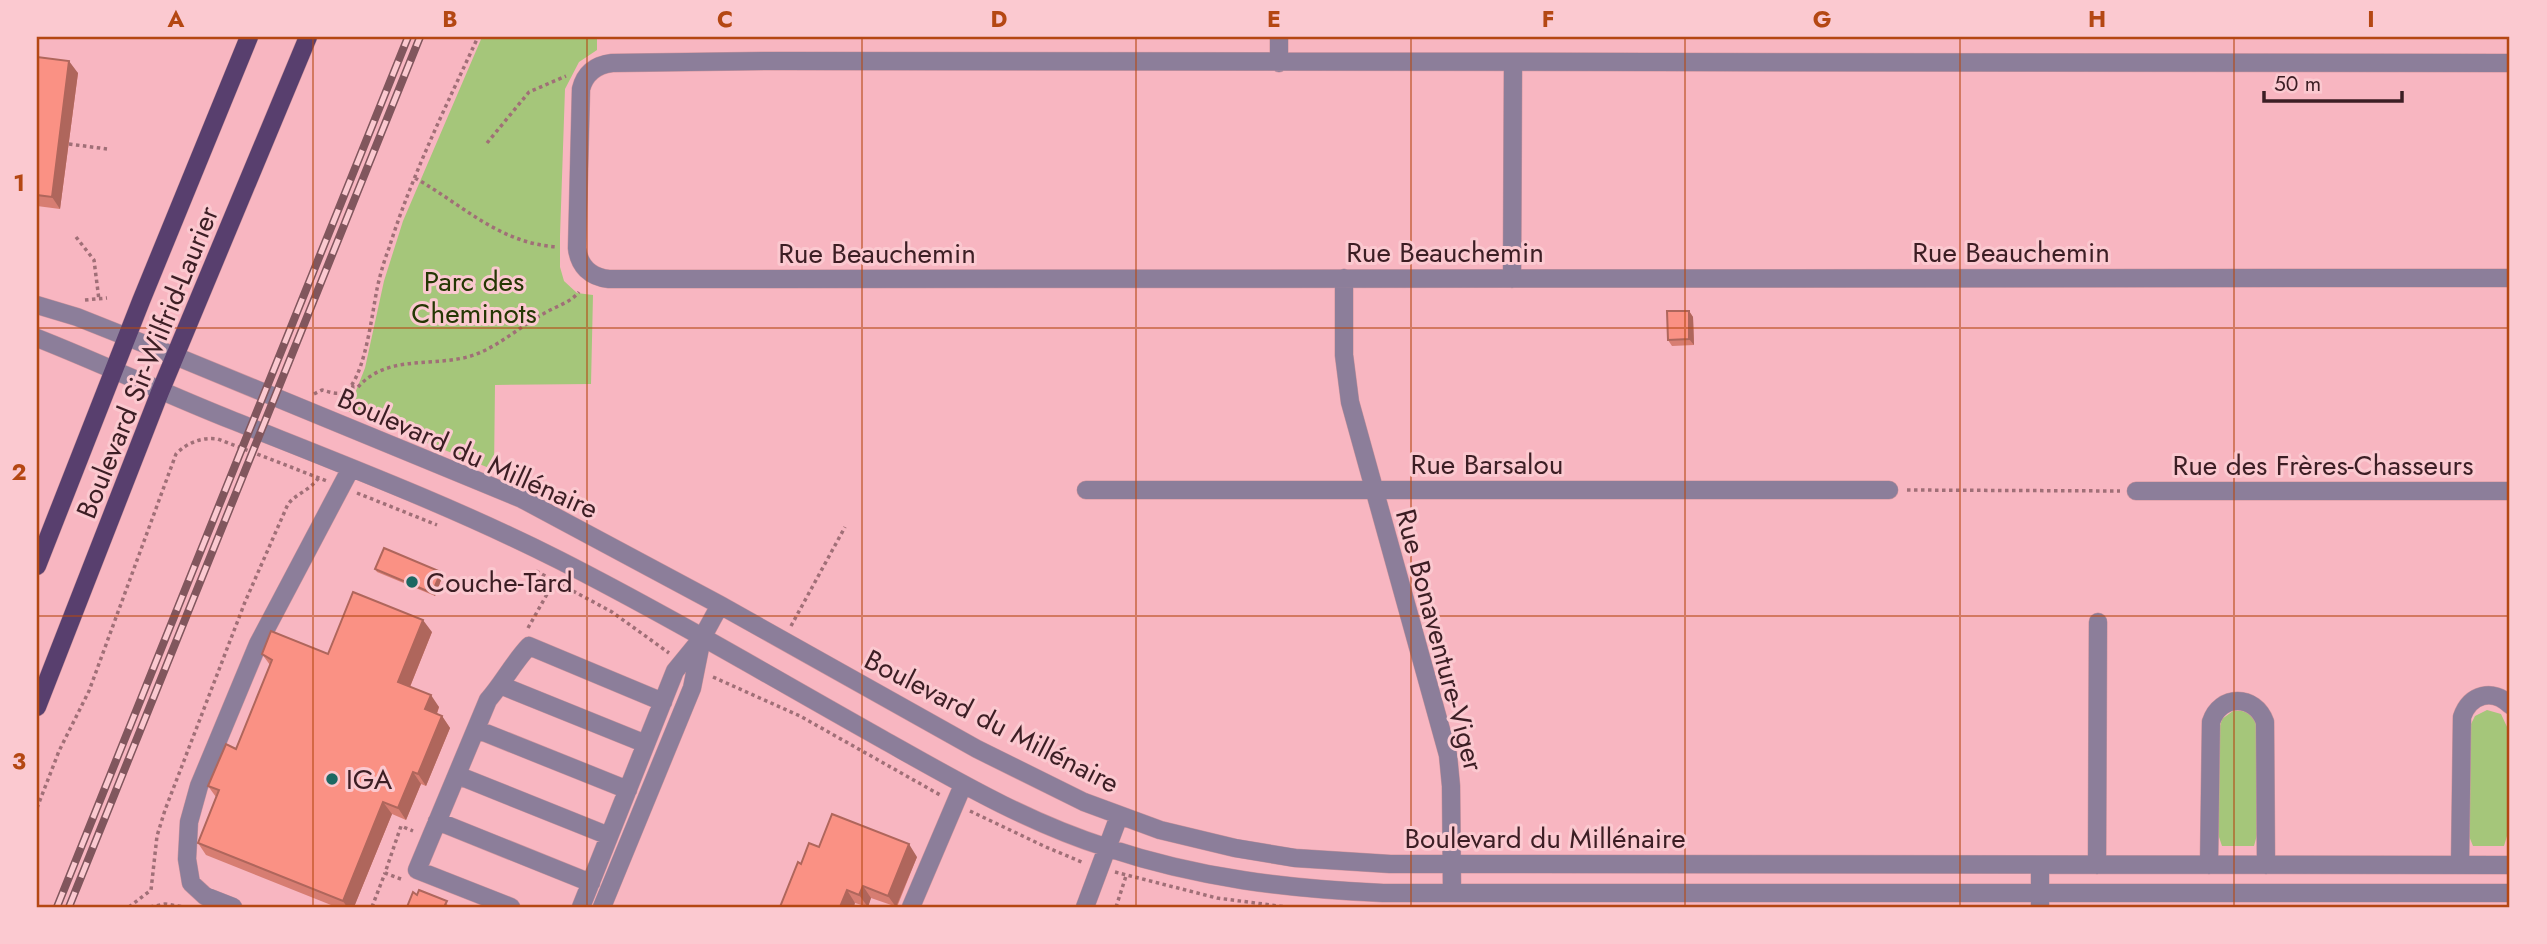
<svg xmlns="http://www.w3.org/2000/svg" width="2547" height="944" viewBox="0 0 2547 944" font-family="Jost,sans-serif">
<rect width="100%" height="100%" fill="#f8b6c1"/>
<path fill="#a5c67a" d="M482,37H597V50L579,62L565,89L560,236V267L564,281L577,293L593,295L591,384L495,385L494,470L348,411L365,368L384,281L403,221Z
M2487,710L2501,714L2508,729L2507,836L2504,846H2473L2469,836L2470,726L2475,716Z
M2233,711C2244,709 2253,714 2257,725V835L2254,846H2222L2219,837V729L2222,719Z"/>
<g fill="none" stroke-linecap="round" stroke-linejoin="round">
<defs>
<path id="minor" d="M1279,63V37
M2510,63L771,61L612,63C596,65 585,73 581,89L577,248C579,266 590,277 609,279L2510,278
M1344,278V355L1350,402L1448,755L1451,786L1452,893
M1512,279L1513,64
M37,305L77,317L175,356L522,499L720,605L977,749L1084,802L1160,830L1235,848L1295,858L1390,864L2510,865
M37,338C103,364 168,395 234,421C344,465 454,507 559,560C669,616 775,679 882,739C955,780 1028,823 1108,848C1198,878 1288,889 1383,893H2510
M1086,490H1889
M2136,491H2510
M500,685L646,744
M476,729L628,790
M457,775L609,836
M437,821L591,883
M2040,865V907
M2097,865L2098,622
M2209,865L2211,722C2220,694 2255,694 2265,722L2266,865
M2460,865L2462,717C2470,694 2493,688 2510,705
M233,907L205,896L191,883L187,859L189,822L199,786L258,644L351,468
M511,907L417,870L488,700C503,683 513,663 529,646L663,702
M581,907L675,671L702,638L720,605
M602,907L692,688L702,638
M911,907L963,785
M1085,907L1119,816"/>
<path id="major" d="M37,566L141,301L249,37
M37,707L160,392L308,37"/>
</defs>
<use href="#minor" stroke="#cf959e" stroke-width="19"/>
<use href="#major" stroke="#cf959e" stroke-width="19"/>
<path stroke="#a06f77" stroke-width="3.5" stroke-dasharray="3.5 3.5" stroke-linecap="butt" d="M487,143L529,92L566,76
M69,144L107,149
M415,178C463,205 500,244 558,247
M76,237L94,260L99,300
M85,300L107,298
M351,387H358C386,356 426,366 463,358C493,352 517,328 543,314C556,306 570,303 579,292
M314,394L322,390C333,393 343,397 351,386C366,365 372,315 377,289C380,275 384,261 389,248C412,175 446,106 478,37
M1907,490L2120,491
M357,493L437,525
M536,571L612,612L669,653
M791,626L845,527
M528,628L555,580
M713,677L800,716L942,796
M37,808L59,751L89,691L176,454C188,442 202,437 218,439L327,481
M970,811L1046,847L1084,863
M1115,872L1217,898L1286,907
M401,879L385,873L401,826L413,831
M129,907L151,890L157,836L165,810L245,602L288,504C297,493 311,490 319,477
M150,907L165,904L185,907
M372,907L385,873
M1116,907L1126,876"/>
<use href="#minor" stroke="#8c7e9a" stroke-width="18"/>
<use href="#major" stroke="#583f6e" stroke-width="18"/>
<defs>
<path id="rail" d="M57,907L408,37
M69,907L420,37"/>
</defs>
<use href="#rail" stroke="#81565d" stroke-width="8"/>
<use href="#rail" stroke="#fbc9d0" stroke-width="5" stroke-dasharray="16" stroke-linecap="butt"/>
</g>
<path fill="#d77d72" d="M37,57L78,73L60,209L37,206Z
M1689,311L1693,317L1694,345L1672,346L1668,340Z
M375,569L441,572L443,575L435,596L377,572Z
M432,632L410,687L439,707L437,714L442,716L450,728L426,786L421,784L406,820L392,814L354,907H336L206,855L198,843L216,797L208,786L236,749L270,665L262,654H328Z
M917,857L897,907L871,898L868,907L855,903L801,864Z"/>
<path fill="#af665c" d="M69,61L78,73L60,209L52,197Z
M1689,311L1693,317L1694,345L1689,339Z
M441,572L443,575L435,596L432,593Z
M423,620L432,632L407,694L398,682Z
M431,695L439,707L434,721L425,709Z
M442,716L450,728L426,786L418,774Z
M413,772L421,784L406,820L398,808Z
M383,802L392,814L354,907H347L343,901Z
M909,844L917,857L896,907L888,896Z
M863,886L871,898L868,907L859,895Z
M847,890L855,903L854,907H840Z"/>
<path fill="#fa9184" stroke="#af665c" stroke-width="2" d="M37,57L69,61L52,197L37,195Z
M1667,311H1689V339L1668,340Z
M384,548L441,572L432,593L375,569Z
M353,592L423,620L398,682L431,695L425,709L442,716L418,774L413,772L398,808L383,802L343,901L198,843L219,790L208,786L226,744L236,749L272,660L262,654L271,631L328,654Z
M832,814L909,844L888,896L863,886L859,895L847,890L840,907H780L798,862L801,864L809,843L819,847Z
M419,890L447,901L445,905L450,907H407L413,892L417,895Z"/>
<path fill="none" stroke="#b44713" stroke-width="2" stroke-opacity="0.55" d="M313,37V907M587,37V907M862,37V907M1136,37V907M1411,37V907M1685,37V907M1960,37V907M2234,37V907M37,328H2510M37,616H2510"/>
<g fill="#1c6862" stroke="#fbc9d0" stroke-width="2.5">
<circle cx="412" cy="582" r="7"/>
<circle cx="332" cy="779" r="7"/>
</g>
<g text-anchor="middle" stroke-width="6" stroke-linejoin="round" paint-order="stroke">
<g font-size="28" fill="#3c1e24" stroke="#fbc9d0">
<text x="1445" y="262">Rue Beauchemin</text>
<text x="2011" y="262">Rue Beauchemin</text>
<text x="877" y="263">Rue Beauchemin</text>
<text transform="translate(147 362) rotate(-68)" y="10">Boulevard Sir-Wilfrid-Laurier</text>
<text transform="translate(468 453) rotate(24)" y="10">Boulevard du Millénaire</text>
<text x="1487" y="474">Rue Barsalou</text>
<text x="2323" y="475">Rue des Frères-Chasseurs</text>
<text transform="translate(1440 640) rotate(75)" y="10">Rue Bonaventure-Viger</text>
<text transform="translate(992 721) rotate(27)" y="10">Boulevard du Millénaire</text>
<text x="1545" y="848">Boulevard du Millénaire</text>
</g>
<g font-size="28" fill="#253704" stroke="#fbc9d0">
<text x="474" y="291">Parc des<tspan x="474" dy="32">Cheminots</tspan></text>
</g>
<g font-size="28" fill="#3c1e24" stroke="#fbc9d0" text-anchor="start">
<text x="426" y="592">Couche-Tard</text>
<text x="346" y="789">IGA</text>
</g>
</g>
<rect width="2547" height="944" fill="none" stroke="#fbc9d0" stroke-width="77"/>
<path d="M2264 91v10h138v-10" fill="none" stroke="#3c1e24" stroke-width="3.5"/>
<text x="2274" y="91" font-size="21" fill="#3c1e24" stroke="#fbc9d0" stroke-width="5" paint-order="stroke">50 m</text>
<rect x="38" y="38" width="2470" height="868" fill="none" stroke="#b44713" stroke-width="2.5"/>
<g font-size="23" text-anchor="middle" font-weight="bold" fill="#b44713">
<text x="176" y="27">A</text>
<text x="450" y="27">B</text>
<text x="725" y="27">C</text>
<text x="999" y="27">D</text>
<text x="1274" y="27">E</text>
<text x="1548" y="27">F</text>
<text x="1822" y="27">G</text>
<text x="2097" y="27">H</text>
<text x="2371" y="27">I</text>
<text x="19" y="191">1</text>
<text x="19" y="480">2</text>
<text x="19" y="769">3</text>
</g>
</svg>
